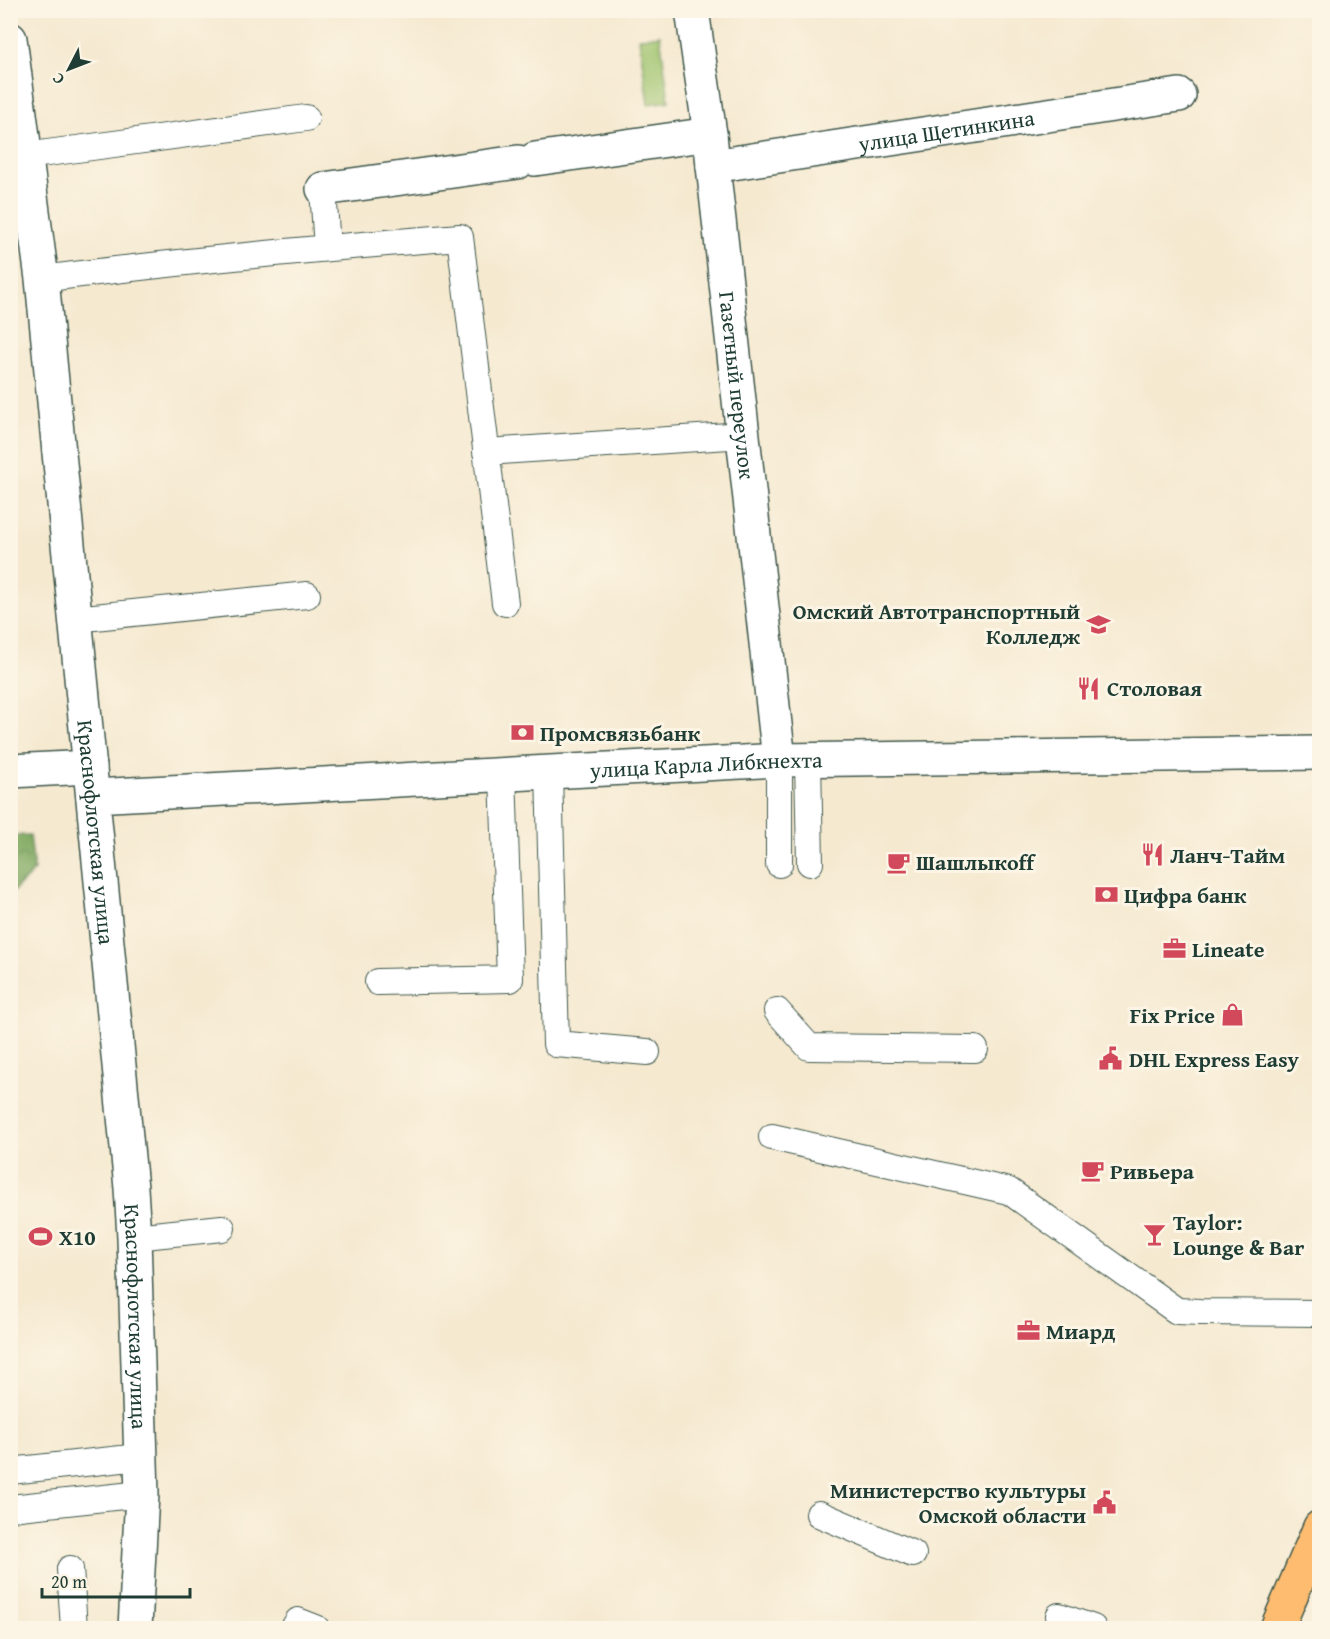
<svg xmlns="http://www.w3.org/2000/svg" width="1330" height="1639" viewBox="0 0 1330 1639" font-family="'Gentium Book Plus',serif">
<defs>
<pattern id="forest-crowns" width="20" height="18" patternUnits="userSpaceOnUse" patternTransform="scale(1.5)"><rect width="20" height="18" fill="#7fa960"/><path d="M2 6a3 3 0 1 1 6 0M12 15a3 3 0 1 1 6 0" fill="none" stroke="#678b50"/></pattern>
</defs>
<rect width="100%" height="100%" fill="#fcf5e5"/>
<filter id="ink" filterUnits="userSpaceOnUse"><feTurbulence type="fractalNoise" baseFrequency=".0167" numOctaves="2"/><feDisplacementMap in="SourceGraphic" scale="12" xChannelSelector="R" yChannelSelector="G"/><feConvolveMatrix kernelMatrix="1 2 1 2 8 2 1 2 1" color-interpolation-filters="sRGB"/></filter>
<filter id="wash" filterUnits="userSpaceOnUse"><feTurbulence type="fractalNoise" baseFrequency=".008" numOctaves="4" result="noise"/><feDisplacementMap in="SourceGraphic" scale="24" xChannelSelector="R" yChannelSelector="G"/><feGaussianBlur stdDeviation="1.35" result="paint"/><feColorMatrix in="noise" values="0 0 0 0 0 0 0 0 0 0 0 0 0 0 0 0 0 1.4 0 .05"/><feComposite in="paint" operator="in"/></filter>
<g filter="url(#wash)">
<rect width="100%" height="100%" fill="#f5e9d0"/>
<path fill="#9fc36d" stroke="#5f8050" stroke-width="1.5" d="M660,35L669,101L648,104L639,38Z"/>
<path fill="url(#forest-crowns)" stroke="#4f734a" stroke-width="1.5" d="M30,835L34,871L11,894V836Z"/>
</g>
<g filter="url(#ink)">
<g fill="none" stroke-linecap="round" stroke-linejoin="round">
<defs>
<path id="lane" d="M25,156L306,118
M323,189L327,248
M42,279C181,261 320,248 460,237L505,603
M486,452L744,435
M75,619L307,595
M808,760L810,863
M549,772L556,1044L647,1052
M779,864V760
M378,982L510,979L503,774
M777,1011L809,1047L975,1049
M772,1137L1009,1191L1177,1311L1200,1312L1320,1313
M134,1237L222,1228
M10,1471L140,1457
M10,1508L142,1494
M819,1514L913,1554
M70,1569L74,1628
M1059,1616L1093,1628
M294,1628L298,1621L316,1628"/>
<g id="street">
<path id="s1" d="M692,10L710,134L713,166L779,760"/>
<path id="s2" d="M10,39L42,279L131,1188L134,1237L142,1494L135,1628"/>
<path d="M535,159L710,134"/>
<path id="s3" d="M713,166L1179,95"/>
<path d="M323,189L518,162"/>
<path d="M10,771L90,767"/>
<path id="s4" d="M93,796L779,760L1320,753"/>
</g>
<path id="primary" d="M1277,1628L1320,1527"/>
</defs>
<use href="#lane" stroke="#3f574b" stroke-width="28"/>
<use href="#street" stroke="#3f574b" stroke-width="36"/>
<use href="#primary" stroke="#3f574b" stroke-width="36"/>
<use href="#lane" stroke="#fff" stroke-width="26"/>
<use href="#street" stroke="#fff" stroke-width="33"/>
<use href="#primary" stroke="#fdbc6f" stroke-width="33"/>
</g>
</g>
<defs>
<symbol id="university-bare" viewBox="-9 -9 18 18"><path d="M0-5L7-2L0 1L-7-2ZM-4 1L0 2.5L4 1V4Q0 6-4 4Z" fill="#d1495b" stroke="#fcf5e5" stroke-width="2.5" paint-order="stroke"/></symbol>
<symbol id="restaurant-bare" viewBox="-9 -9 18 18"><path d="M-5-6h1v4h1v-4h1v4h1v-4h1v5L-1.5 .5V6h-2V.5L-5-1ZM5-6V6H3V1.5H1.5Q1.5-4 5-6Z" fill="#d1495b" stroke="#fcf5e5" stroke-width="2.5" paint-order="stroke"/></symbol>
<symbol id="bank-bare" viewBox="-9 -9 18 18"><path d="M-6-4H6V4H-6ZM0-2.3a2.3 2.3 0 1 0 0 4.6a2.3 2.3 0 1 0 0-4.6Z" fill="#d1495b" stroke="#fcf5e5" stroke-width="2.5" paint-order="stroke"/></symbol>
<symbol id="cafe-bare" viewBox="-9 -9 18 18"><path d="M-5.5-4.5H6V0H3Q3 3.5 0 3.5H-2.5Q-5.5 3.5-5.5 0ZM3-3.2v2h1.7v-2ZM-6 4.5H4V6H-6Z" fill="#d1495b" stroke="#fcf5e5" stroke-width="2.5" paint-order="stroke"/></symbol>
<symbol id="office-bare" viewBox="-9 -9 18 18"><path d="M-6-3h4V-5.5h4V-3h4V5H-6ZM-1-4.5V-3h2v-1.5ZM-6 0V1H6V0Z" fill="#d1495b" stroke="#fcf5e5" stroke-width="2.5" paint-order="stroke"/></symbol>
<symbol id="shop-bare" viewBox="-9 -9 18 18"><path d="M-5-2.5h2.3a2.7 3.5 0 0 1 5.4 0H5L5.5 6h-11ZM-1.5-2.5h3a1.5 2.3 0 0 0-3 0Z" fill="#d1495b" stroke="#fcf5e5" stroke-width="2.5" paint-order="stroke"/></symbol>
<symbol id="civic-bare" viewBox="-9 -9 18 18"><path d="M-.6-6.5H3V-4.5H.6V-3L4-1V1h2V6H-6V1h2V-1L-.6-3ZM-1.2 2.5V6h2.4V2.5Z" fill="#d1495b" stroke="#fcf5e5" stroke-width="2.5" paint-order="stroke"/></symbol>
<symbol id="bar-bare" viewBox="-9 -9 18 18"><path d="M-6-5H6L.8 .8V4.5H3.5V6h-7V4.5H-.8V.8Z" fill="#d1495b" stroke="#fcf5e5" stroke-width="2.5" paint-order="stroke"/></symbol>
<symbol id="stadium-bare" viewBox="-9 -9 18 18"><path d="M0-5a6.5 5 0 1 0 0 10a6.5 5 0 1 0 0-10ZM-3.5-1.8h7v3.6h-7Z" fill="#d1495b" stroke="#fcf5e5" stroke-width="2.5" paint-order="stroke"/></symbol>
</defs>
<g fill-rule="evenodd">
<use href="#university-bare" x="1082" y="608" width="33" height="33"/>
<use href="#restaurant-bare" x="1072" y="672" width="33" height="33"/>
<use href="#bank-bare" x="506" y="716" width="33" height="33"/>
<use href="#restaurant-bare" x="1136" y="838" width="33" height="33"/>
<use href="#cafe-bare" x="882" y="846" width="33" height="33"/>
<use href="#bank-bare" x="1090" y="878" width="33" height="33"/>
<use href="#office-bare" x="1158" y="932" width="33" height="33"/>
<use href="#shop-bare" x="1216" y="998" width="33" height="33"/>
<use href="#civic-bare" x="1094" y="1042" width="33" height="33"/>
<use href="#cafe-bare" x="1076" y="1154" width="33" height="33"/>
<use href="#bar-bare" x="1138" y="1218" width="33" height="33"/>
<use href="#stadium-bare" x="24" y="1220" width="33" height="33"/>
<use href="#office-bare" x="1012" y="1314" width="33" height="33"/>
<use href="#civic-bare" x="1088" y="1486" width="33" height="33"/>
</g>
<g text-anchor="middle" stroke-width="6" stroke-linejoin="round" paint-order="stroke">
<g font-size="22" fill="#1f3d34" stroke="#fcf5e5">
<text dy="8" stroke="none"><textPath href="#s3" startOffset="236">улица Щетинкина</textPath></text>
<text dy="8" stroke="none"><textPath href="#s1" startOffset="378">Газетный переулок</textPath></text>
<text dy="8" stroke="none"><textPath href="#s4" startOffset="614">улица Карла Либкнехта</textPath></text>
<text dy="8" stroke="none"><textPath href="#s2" startOffset="798">Краснофлотская улица</textPath></text>
<text dy="8" stroke="none"><textPath href="#s2" startOffset="1284">Краснофлотская улица</textPath></text>
</g>
<g font-size="22" font-weight="bold" fill="#1f3d34" stroke="#fcf5e5" text-anchor="start">
<text x="1080" y="619" text-anchor="end">Омский Автотранспортный<tspan x="1080" dy="25">Колледж</tspan></text>
<text x="1107" y="696">Столовая</text>
<text x="540" y="741">Промсвязьбанк</text>
<text x="1170" y="863">Ланч-Тайм</text>
<text x="916" y="870">Шашлыкoff</text>
<text x="1124" y="903">Цифра банк</text>
<text x="1192" y="957">Lineate</text>
<text x="1215" y="1023" text-anchor="end">Fix Price</text>
<text x="1129" y="1067">DHL Express Easy</text>
<text x="1110" y="1179">Ривьера</text>
<text x="1173" y="1230">Taylor:<tspan x="1173" dy="25">Lounge &amp; Bar</tspan></text>
<text x="59" y="1245">Х10</text>
<text x="1046" y="1339">Миард</text>
<text x="1086" y="1498" text-anchor="end">Министерство культуры<tspan x="1086" dy="25">Омской области</tspan></text>
</g>
</g>
<rect width="1330" height="1639" fill="none" stroke="#fcf5e5" stroke-width="36"/>
<g transform="translate(69 69) rotate(228)" stroke="#fcf5e5" stroke-width="4.5" paint-order="stroke">
<path d="M0-4.5L10 22L0 15L-10 22Z" fill="#1f3d34"/>
<text y="-9" font-size="16" font-weight="bold" text-anchor="middle" fill="#1f3d34">С</text>
</g>
<path d="M42 1588v9h148v-9" fill="none" stroke="#1f3d34" stroke-width="3"/>
<text x="51" y="1588" font-size="18" fill="#1f3d34" stroke="#fcf5e5" stroke-width="4.5" paint-order="stroke">20 m</text>
</svg>
